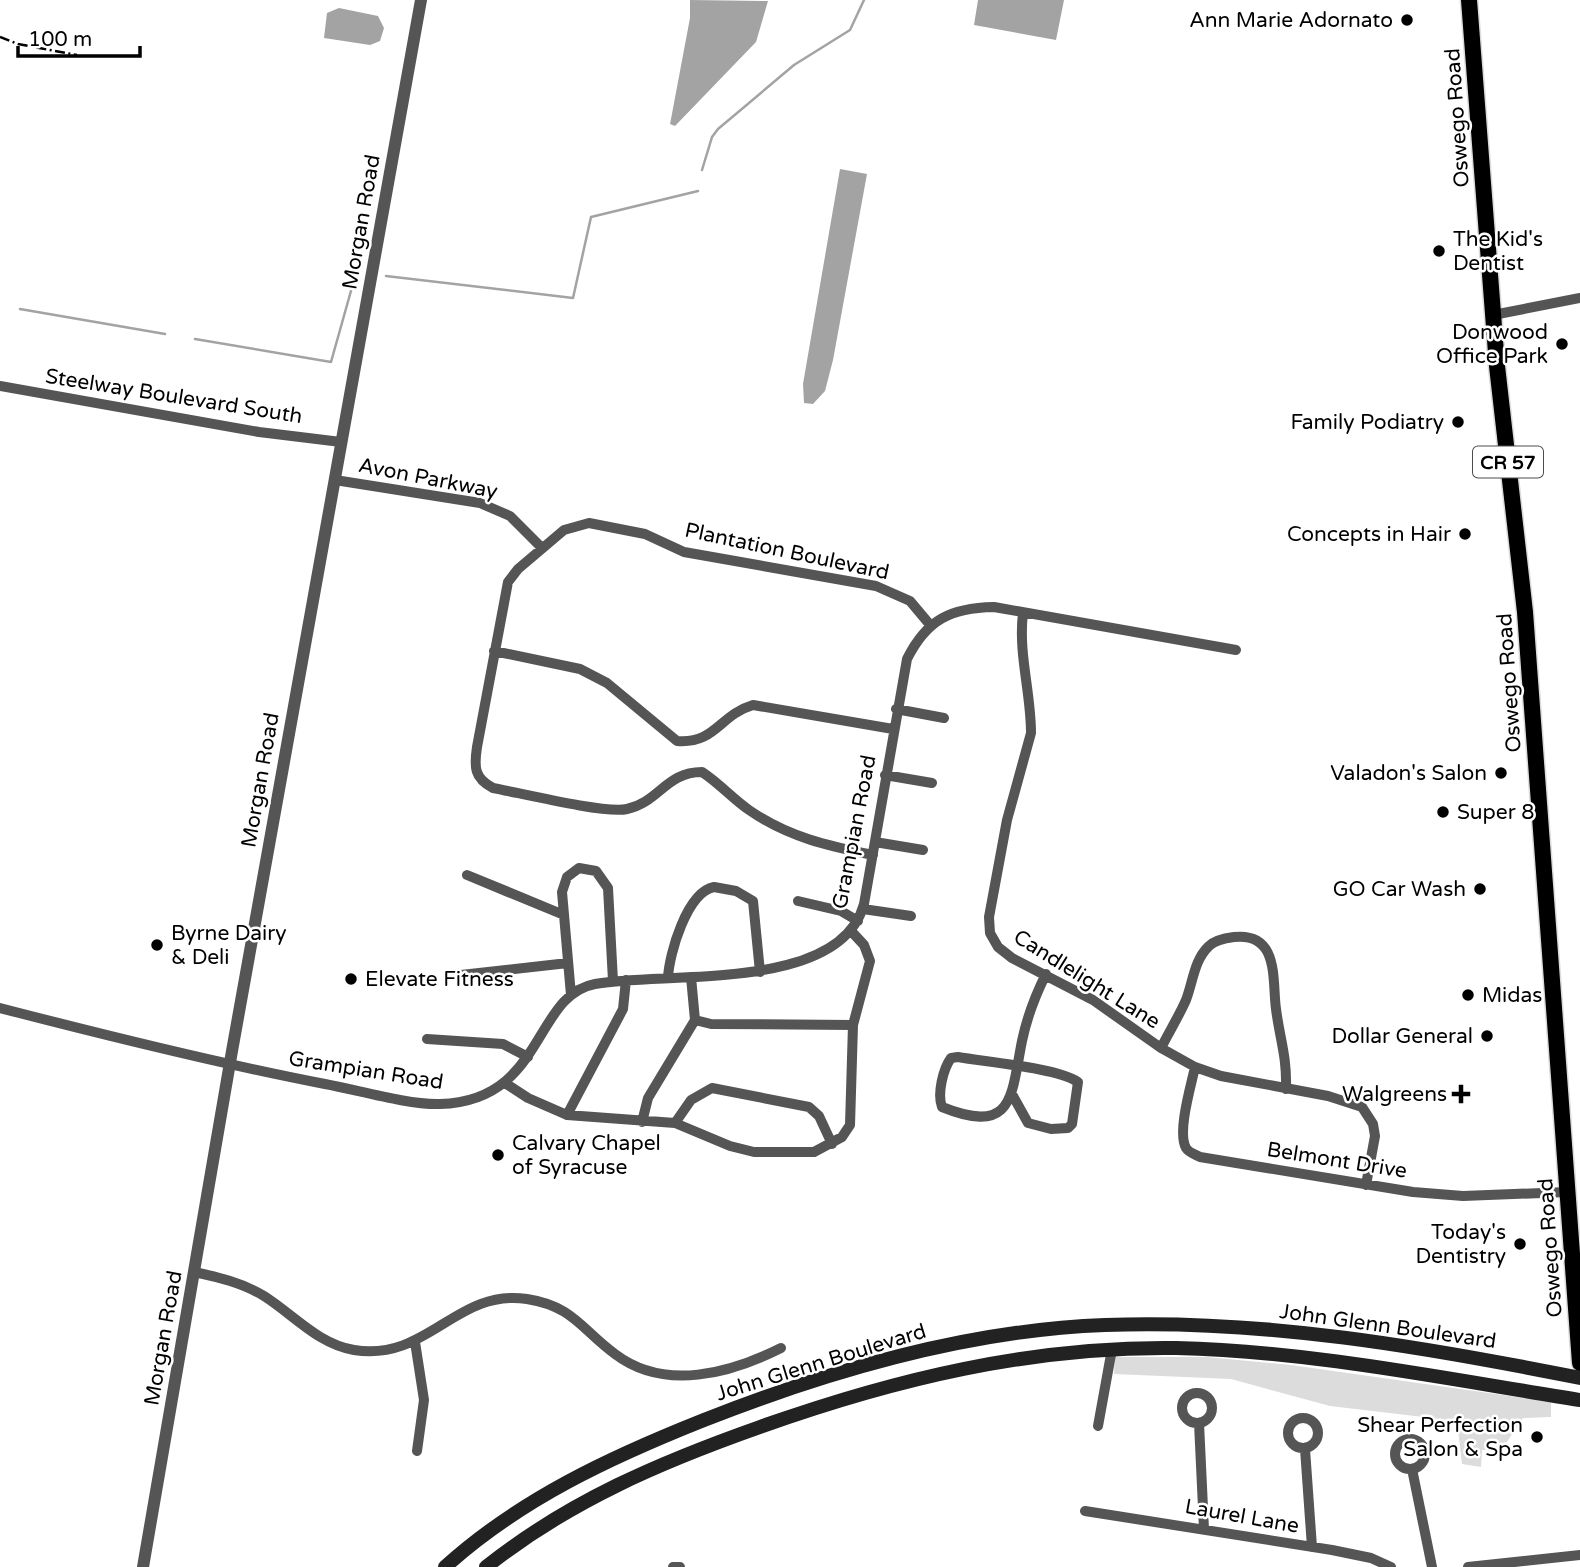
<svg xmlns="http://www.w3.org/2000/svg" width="1580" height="1567" viewBox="0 0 1580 1567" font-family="'Varela Round',sans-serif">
<rect width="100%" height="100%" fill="#fff"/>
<path fill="#dcdcdc" d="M1115,1357H1207L1291,1365L1524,1398L1551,1395V1417L1523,1418L1502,1449L1482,1450L1481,1467L1462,1464L1457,1421L1330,1406L1231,1379L1114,1374Z"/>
<path fill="#a3a3a3" d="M690,0L768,1L756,42L675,126L670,124L671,119L690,18Z
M978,0H1064L1056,40L974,25Z
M339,8L378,16L384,28L380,41L370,45L324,38L327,13Z
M840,169L867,174L833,360L825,391L813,404L804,403L803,384Z"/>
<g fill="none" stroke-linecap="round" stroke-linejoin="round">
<path stroke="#a3a3a3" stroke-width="2.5" d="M702,170L712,137L718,129L794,65L850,30L864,0
M386,276L573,298L591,217L698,191
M20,309L165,334
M195,339L331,362L356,273"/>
<defs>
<path id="primary" d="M1469,0L1497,366L1525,612L1580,1363"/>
</defs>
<use href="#primary" stroke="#dbdbdb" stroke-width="19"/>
<path stroke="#555" stroke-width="10" d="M1493,315L1580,298
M0,386L259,432L341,442
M335,480L480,503L510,516L542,548
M1023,613C1018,654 1031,692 1031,733L1007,820L989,917L990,933L998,947L1012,958L1093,1000L1161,1048L1195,1067L1221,1076L1328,1096L1362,1107L1373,1124L1375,1136L1366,1185
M494,651L580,669L607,683L677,741C716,744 719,715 753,705L893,729
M896,709L944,718
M885,775L932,783
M875,842L923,850
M873,855C828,846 788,837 749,810C733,799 719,783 702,772C666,772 659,802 627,809C605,814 520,793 493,788C474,778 474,767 477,747L508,582L518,569L564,530L589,523L645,534L684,552L876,586L910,601L931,626
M467,875L564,915
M798,901L841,911L858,921
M863,909L911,916
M452,976L568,963
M668,978C669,954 687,892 714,887L736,891L753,901L760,972
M571,995L562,892L567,877L579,868L596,871L608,888L613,981
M0,1008C108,1036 216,1063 325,1084C358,1090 408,1105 440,1104C545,1101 533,995 595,984C665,971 840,993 864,904L907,659C927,619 951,608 994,607L1236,650
M695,1020L711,1024L853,1025
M427,1039L503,1044L528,1057
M1161,1048C1169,1032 1179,1016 1186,1000C1193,982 1194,960 1209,946C1215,940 1226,938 1234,937C1280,932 1272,981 1276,1009C1280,1040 1287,1056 1286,1089
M1195,1067C1191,1086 1177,1132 1186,1148C1189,1153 1195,1154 1200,1157L1413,1192L1463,1196L1567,1192
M505,1083L528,1098L567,1115L675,1123L730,1146L754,1152H814L842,1137L850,1125L853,1025L870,961L864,945L852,932
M1013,1096L1028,1123L1051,1129L1068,1128L1072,1124L1078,1082C1058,1068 986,1062 958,1057L951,1058C943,1069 937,1094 942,1107C1014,1136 1011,1096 1022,1041C1027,1017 1035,996 1046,974
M567,1115L623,1009L626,980
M642,1122L648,1098L695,1020L691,977
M675,1123L691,1100L712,1088L809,1107L819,1116L832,1144
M194,1272C218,1277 243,1283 264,1296C294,1315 318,1344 354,1350C428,1362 456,1288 527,1299C573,1306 582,1330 615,1354C665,1392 731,1373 781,1348
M415,1342L424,1400L417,1451
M1182 1408a15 15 0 1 1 30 0a15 15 0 1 1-30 0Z
M1288 1433a15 15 0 1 1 30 0a15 15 0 1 1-30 0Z
M1199,1423L1204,1529
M1098,1426L1112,1349
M1395 1454a15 15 0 1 1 30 0a15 15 0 1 1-30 0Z
M1305,1449L1312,1547
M1412,1469L1432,1567
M1085,1511L1332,1550L1371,1558L1391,1567
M673,1567H680
M1468,1567L1580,1555"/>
<path stroke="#555" stroke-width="12" d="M143,1567L232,1051L421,0"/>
<path stroke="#222" stroke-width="14" d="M445,1567C520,1499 611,1457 704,1420C831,1370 968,1330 1105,1325C1264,1319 1425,1347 1580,1378
M486,1567C569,1501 661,1462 760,1427C895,1379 1032,1346 1176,1348C1311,1351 1447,1379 1580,1400"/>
<use href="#primary" stroke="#000" stroke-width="16"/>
<path stroke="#000" stroke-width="2.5" stroke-dasharray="10 3.5 2 3.5" stroke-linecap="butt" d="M0,37L18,44L77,55"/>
</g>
<g fill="#000" stroke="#fff" stroke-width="2.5">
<circle cx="1407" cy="20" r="7"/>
<circle cx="1439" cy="251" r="7"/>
<circle cx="1562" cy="344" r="7"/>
<circle cx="1458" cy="422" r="7"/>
<circle cx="1465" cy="534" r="7"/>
<circle cx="1501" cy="773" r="7"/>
<circle cx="1443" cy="812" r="7"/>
<circle cx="1480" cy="889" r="7"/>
<circle cx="157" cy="945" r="7"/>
<circle cx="351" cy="979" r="7"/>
<circle cx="1468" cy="995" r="7"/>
<circle cx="1487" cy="1036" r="7"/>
<path d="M1457.5 1083.5h7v7h7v7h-7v7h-7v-7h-7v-7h7z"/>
<circle cx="498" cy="1155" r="7"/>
<circle cx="1520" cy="1244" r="7"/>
<circle cx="1537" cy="1437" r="7"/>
</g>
<g text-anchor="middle" stroke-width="5" stroke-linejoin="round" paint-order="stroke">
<rect fill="#fff" stroke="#4c4c4c" stroke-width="2" x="1473" y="446.5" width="70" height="31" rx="5"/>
<g font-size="19" font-weight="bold" fill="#000">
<text x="1508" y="469">CR 57</text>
</g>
<g font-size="21" fill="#000" stroke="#fff" text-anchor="end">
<text x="1393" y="27">Ann Marie Adornato</text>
<text x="1453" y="246" text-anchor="start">The Kid's<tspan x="1453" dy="24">Dentist</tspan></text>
<text x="1548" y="339">Donwood<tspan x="1548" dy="24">Office Park</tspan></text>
<text x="1444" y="429">Family Podiatry</text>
<text x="1451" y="541">Concepts in Hair</text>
<text x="1487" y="780">Valadon's Salon</text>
<text x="1457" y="819" text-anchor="start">Super 8</text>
<text x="1466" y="896">GO Car Wash</text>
<text x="171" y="940" text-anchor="start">Byrne Dairy<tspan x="171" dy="24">&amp; Deli</tspan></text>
<text x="365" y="986" text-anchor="start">Elevate Fitness</text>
<text x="1482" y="1002" text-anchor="start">Midas</text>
<text x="1473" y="1043">Dollar General</text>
<text x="1447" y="1101">Walgreens</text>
<text x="512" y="1150" text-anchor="start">Calvary Chapel<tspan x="512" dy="24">of Syracuse</tspan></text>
<text x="1506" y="1239">Today's<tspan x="1506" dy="24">Dentistry</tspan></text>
<text x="1523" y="1432">Shear Perfection<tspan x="1523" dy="24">Salon &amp; Spa</tspan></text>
</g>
<g font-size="21" fill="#000" stroke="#fff">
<text transform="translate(1457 118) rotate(-94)" y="7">Oswego Road</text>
<text transform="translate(361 222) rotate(-80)" y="7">Morgan Road</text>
<text transform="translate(174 396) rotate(9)" y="7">Steelway Boulevard South</text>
<text transform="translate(428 478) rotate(11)" y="7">Avon Parkway</text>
<text transform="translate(787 551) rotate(12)" y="7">Plantation Boulevard</text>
<text transform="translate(1509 683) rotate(-94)" y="7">Oswego Road</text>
<text transform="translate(260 780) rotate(-80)" y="7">Morgan Road</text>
<text transform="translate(854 832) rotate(-79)" y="7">Grampian Road</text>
<text transform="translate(1087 979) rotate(32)" y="7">Candlelight Lane</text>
<text transform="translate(366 1070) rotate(9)" y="7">Grampian Road</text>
<text transform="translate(1337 1160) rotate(9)" y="7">Belmont Drive</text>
<text transform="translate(1550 1248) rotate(-94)" y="7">Oswego Road</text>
<text transform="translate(1388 1326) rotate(8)" y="7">John Glenn Boulevard</text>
<text transform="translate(163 1338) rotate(-80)" y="7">Morgan Road</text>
<text transform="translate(821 1362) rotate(-17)" y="7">John Glenn Boulevard</text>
<text transform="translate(1242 1516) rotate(10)" y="7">Laurel Lane</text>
</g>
</g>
<path d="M18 46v10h122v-10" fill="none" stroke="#000000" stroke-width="3.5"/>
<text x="28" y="46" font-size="21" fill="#000000" stroke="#ffffff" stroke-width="5" paint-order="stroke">100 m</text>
</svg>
